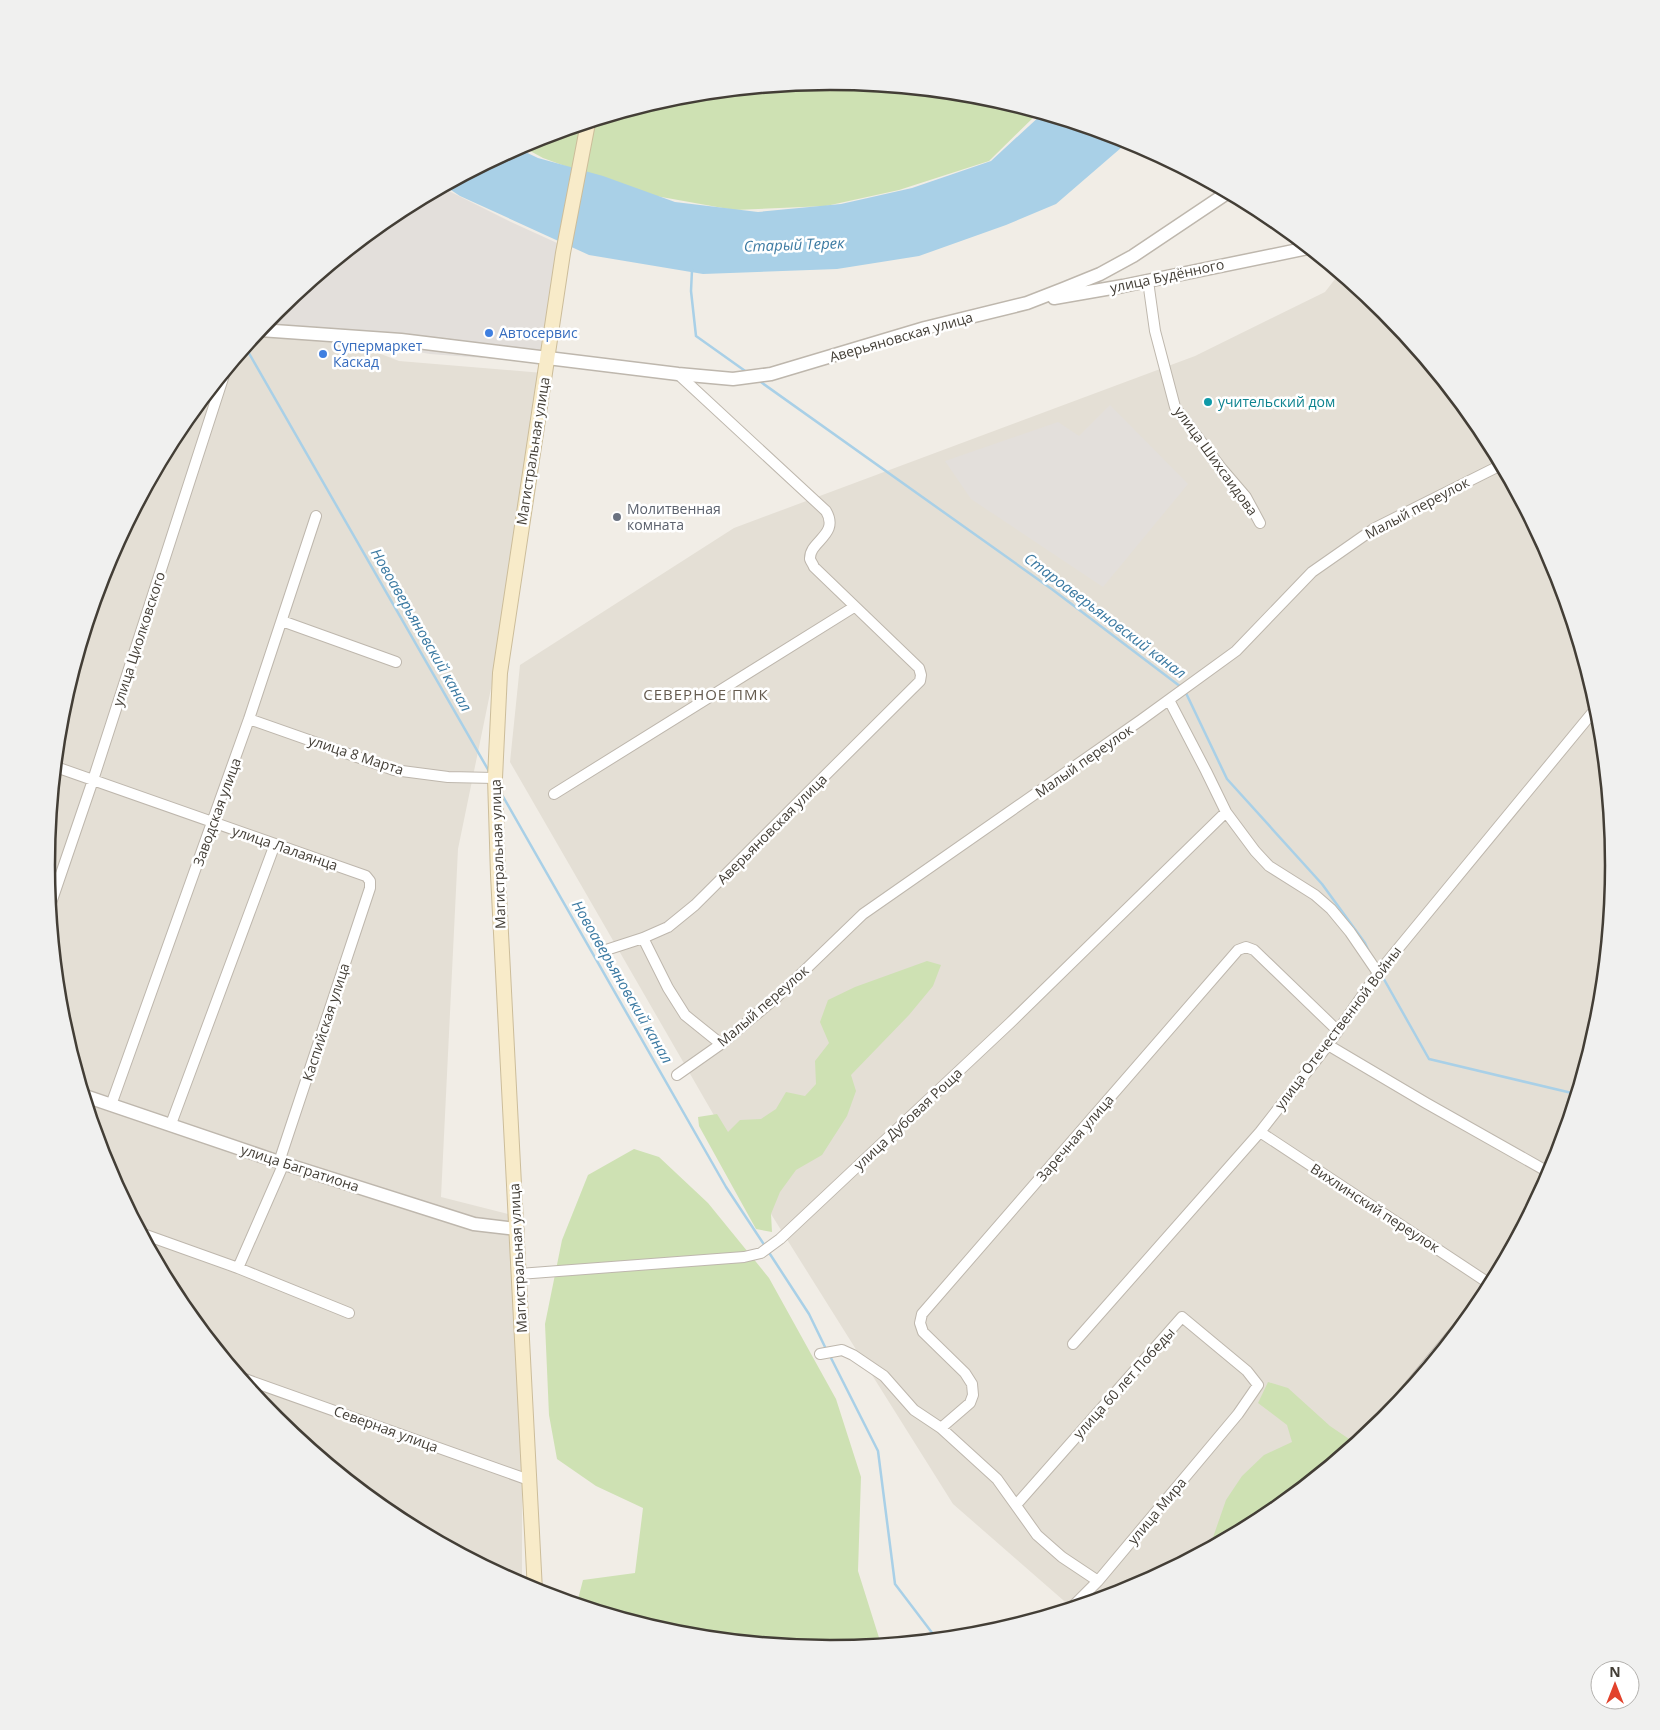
<svg xmlns="http://www.w3.org/2000/svg" width="1660" height="1730" viewBox="0 0 1660 1730" font-family="'Open Sans',sans-serif">
<rect width="100%" height="100%" fill="#f1ede6"/>
<path fill="#e4dfd5" d="M1339,274L1384,311L1482,430L1554,565L1599,712L1614,865L1599,1018L1554,1165L1482,1301L1384,1419L1265,1517L1130,1589L1071,1607L953,1504L771,1214L510,762L520,665L734,528L1195,356L1325,292Z
M260,330L329,334L399,361L543,373L494,674L458,849L441,1197L512,1215L517,1318L522,1481V1585L394,1517L276,1419L178,1300L106,1165L61,1018L46,865L61,712L106,565L178,429Z"/>
<path fill="#e3dfdb" d="M443,188L511,222L568,248L549,363L430,354L303,332L260,330L276,311L395,213Z
M1110,405L1188,484L1103,587L971,499L945,461L1058,422L1079,436Z"/>
<path fill="#cee1b3" d="M830,81L983,96L1038,113L989,161L899,190L826,206L734,210L639,193L543,158L521,146L530,141L677,96Z
M927,961L941,965L933,986L909,1015L851,1075L856,1091L847,1116L822,1155L796,1170L780,1192L771,1214L772,1232L756,1229L699,1126L698,1117L717,1114L728,1132L740,1120L761,1119L776,1109L786,1092L805,1096L816,1084L815,1061L829,1043L820,1022L828,1000L855,987Z
M634,1149L659,1157L708,1203L769,1278L836,1399L861,1477L858,1571L881,1644L830,1649L677,1634L577,1603L583,1580L635,1573L643,1508L596,1486L557,1459L549,1415L545,1324L562,1240L588,1175Z
M1268,1382L1288,1388L1330,1426L1355,1443L1265,1517L1210,1546L1226,1500L1242,1476L1264,1455L1292,1442L1287,1425L1258,1403Z"/>
<path fill="#a9d0e7" d="M1042,114L1129,141L1056,204L1006,225L919,256L837,269L703,274L589,255L460,196L445,186L517,148L538,158L603,176L675,202L758,212L841,204L912,188L991,161Z"/>
<g fill="none" stroke-linecap="round" stroke-linejoin="round">
<path stroke="#a9d0e7" stroke-width="2.5" d="M692,270L691,291L696,336L748,373
M246,348L490,773
M758,380L1053,590L1181,687
M1185,691L1227,779L1322,884L1365,943L1370,954
M501,793L726,1187L765,1246
M1381,974L1429,1059L1576,1094
M768,1251L809,1314L826,1349
M830,1356L878,1451L895,1584L936,1638"/>
<defs>
<path id="minor" d="M1148,281L1155,331L1175,407L1222,469L1246,497L1260,523
M282,621L396,662
M1169,700L1206,771L1226,812L1255,851L1269,866L1315,895L1331,909L1350,932L1378,973
M249,719L394,770L448,777L495,778
M56,767L366,876L370,881V888L279,1162
M554,794L854,607
M50,906L93,780L225,372
M643,938L668,988L685,1015L721,1044
M606,950L643,938L668,927L695,905L920,681L921,675L919,668L814,567C813,564 811,562 810,559C809,541 840,535 826,511L678,374
M1328,1045L1426,1103L1550,1173
M677,1075L721,1044L777,997L863,914L1141,720L1236,651L1312,572L1375,528L1501,465
M111,1105L249,719L316,516
M171,1124L275,844
M1260,1132L1490,1284
M143,1234L238,1268L349,1313
M238,1268L284,1163
M519,1274L744,1257L761,1253L780,1239L1010,1023L1226,812
M1073,1344L1260,1132L1328,1045L1378,973L1597,707
M820,1354L842,1350L853,1355L884,1376L914,1410L941,1428L997,1479L1037,1535L1062,1557L1098,1581
M242,1378L529,1480
M1379,1423L1483,1297
M941,1428L970,1403L973,1395L972,1384L965,1373L923,1332L920,1323L922,1314L1238,950L1246,947L1254,950L1338,1031
M1016,1505L1182,1317L1247,1371L1258,1385L1238,1414L1098,1581L1073,1606"/>
<path id="tertiary" d="M1054,298L1123,286L1308,248
M260,330L401,340L678,374L733,379L771,374L925,328L1027,303L1063,289L1100,274L1133,256L1227,193
M85,1096L279,1162L474,1224L517,1229"/>
<path id="secondary" d="M535,1591L498,875L495,778L500,673L563,253L588,123"/>
</defs>
<use href="#minor" stroke="#beb7ad" stroke-width="12"/>
<use href="#tertiary" stroke="#beb7ad" stroke-width="15"/>
<use href="#secondary" stroke="#ccbd9a" stroke-width="16"/>
<use href="#minor" stroke="#fff" stroke-width="10"/>
<use href="#tertiary" stroke="#fff" stroke-width="12"/>
<use href="#secondary" stroke="#f8ebc9" stroke-width="14"/>
</g>
<g fill="#3f7fe0" stroke="#fff" stroke-width="2">
<circle cx="489" cy="333" r="5"/>
<circle cx="323" cy="354" r="5"/>
</g>
<circle fill="#0f9aa8" stroke="#fff" stroke-width="2" cx="1208" cy="402" r="5"/>
<circle fill="#6b7280" stroke="#fff" stroke-width="2" cx="617" cy="517" r="5"/>
<g text-anchor="middle" stroke-width="5" stroke-linejoin="round" paint-order="stroke">
<g font-size="14" fill="#433e36" stroke="#fff">
<text transform="translate(1167 276) rotate(-12)" y="5">улица Будённого</text>
<text transform="translate(901 337) rotate(-16)" y="5">Аверьяновская улица</text>
<text transform="translate(533 451) rotate(-81)" y="5">Магистральная улица</text>
<text transform="translate(1216 461) rotate(54)" y="5">улица Шихсаидова</text>
<text transform="translate(1417 508) rotate(-28)" y="5">Малый переулок</text>
<text transform="translate(139 639) rotate(-72)" y="5">улица Циолковского</text>
<text transform="translate(356 755) rotate(18)" y="5">улица 8 Марта</text>
<text transform="translate(1084 761) rotate(-35)" y="5">Малый переулок</text>
<text transform="translate(217 812) rotate(-70)" y="5">Заводская улица</text>
<text transform="translate(772 829) rotate(-45)" y="5">Аверьяновская улица</text>
<text transform="translate(285 848) rotate(19)" y="5">улица Лалаянца</text>
<text transform="translate(498 854) rotate(-92)" y="5">Магистральная улица</text>
<text transform="translate(763 1006) rotate(-41)" y="5">Малый переулок</text>
<text transform="translate(326 1022) rotate(-72)" y="5">Каспийская улица</text>
<text transform="translate(1338 1028) rotate(-53)" y="5">улица Отечественной Войны</text>
<text transform="translate(908 1119) rotate(-43)" y="5">улица Дубовая Роща</text>
<text transform="translate(1075 1138) rotate(-49)" y="5">Заречная улица</text>
<text transform="translate(300 1168) rotate(18)" y="5">улица Багратиона</text>
<text transform="translate(1375 1208) rotate(33)" y="5">Вихлинский переулок</text>
<text transform="translate(518 1258) rotate(-93)" y="5">Магистральная улица</text>
<text transform="translate(1124 1383) rotate(-48)" y="5">улица 60 лет Победы</text>
<text transform="translate(386 1429) rotate(20)" y="5">Северная улица</text>
<text transform="translate(1157 1511) rotate(-50)" y="5">улица Мира</text>
</g>
<g font-size="14" fill="#366cbe" stroke="#fff" text-anchor="start">
<text x="499" y="338">Автосервис</text>
<text x="333" y="351">Супермаркет<tspan x="333" dy="16">Каскад</tspan></text>
</g>
<g font-size="14" fill="#0d838f" stroke="#fff" text-anchor="start">
<text x="1218" y="407">учительский дом</text>
</g>
<g font-size="14" fill="#5b616d" stroke="#fff" text-anchor="start">
<text x="627" y="514">Молитвенная<tspan x="627" dy="16">комната</tspan></text>
</g>
<g font-size="15" font-style="italic" fill="#3c7aa2" stroke="#fff">
<text transform="translate(794 245) rotate(-2)" y="5">Старый Терек</text>
<text transform="translate(1105 616) rotate(37)" y="5">Староаверьяновский канал</text>
<text transform="translate(421 630) rotate(60)" y="5">Новоаверьяновский канал</text>
<text transform="translate(622 982) rotate(60)" y="5">Новоаверьяновский канал</text>
</g>
<g font-size="15" letter-spacing="1" fill="#655b4f" stroke="#fff">
<text x="706" y="700">СЕВЕРНОЕ ПМК</text>
</g>
</g>
<path d="M0 0H1660V1730H0ZM55 865a775 775 0 1 1 1550 0a775 775 0 1 1-1550 0Z" fill="#f0f0ef" fill-rule="evenodd"/>
<path fill="none" stroke="#433e36" stroke-width="2.5" d="M55 865a775 775 0 1 1 1550 0a775 775 0 1 1-1550 0Z"/>
<g transform="translate(1615 1685)"><circle r="24" fill="#ffffff" stroke="#b4b2af"/>
<path d="M0-4L9 19L0 12L-9 19Z" fill="#e2422c"/>
<text y="-8" font-size="14" font-weight="bold" text-anchor="middle" fill="#433e36">N</text>
</g>
</svg>
